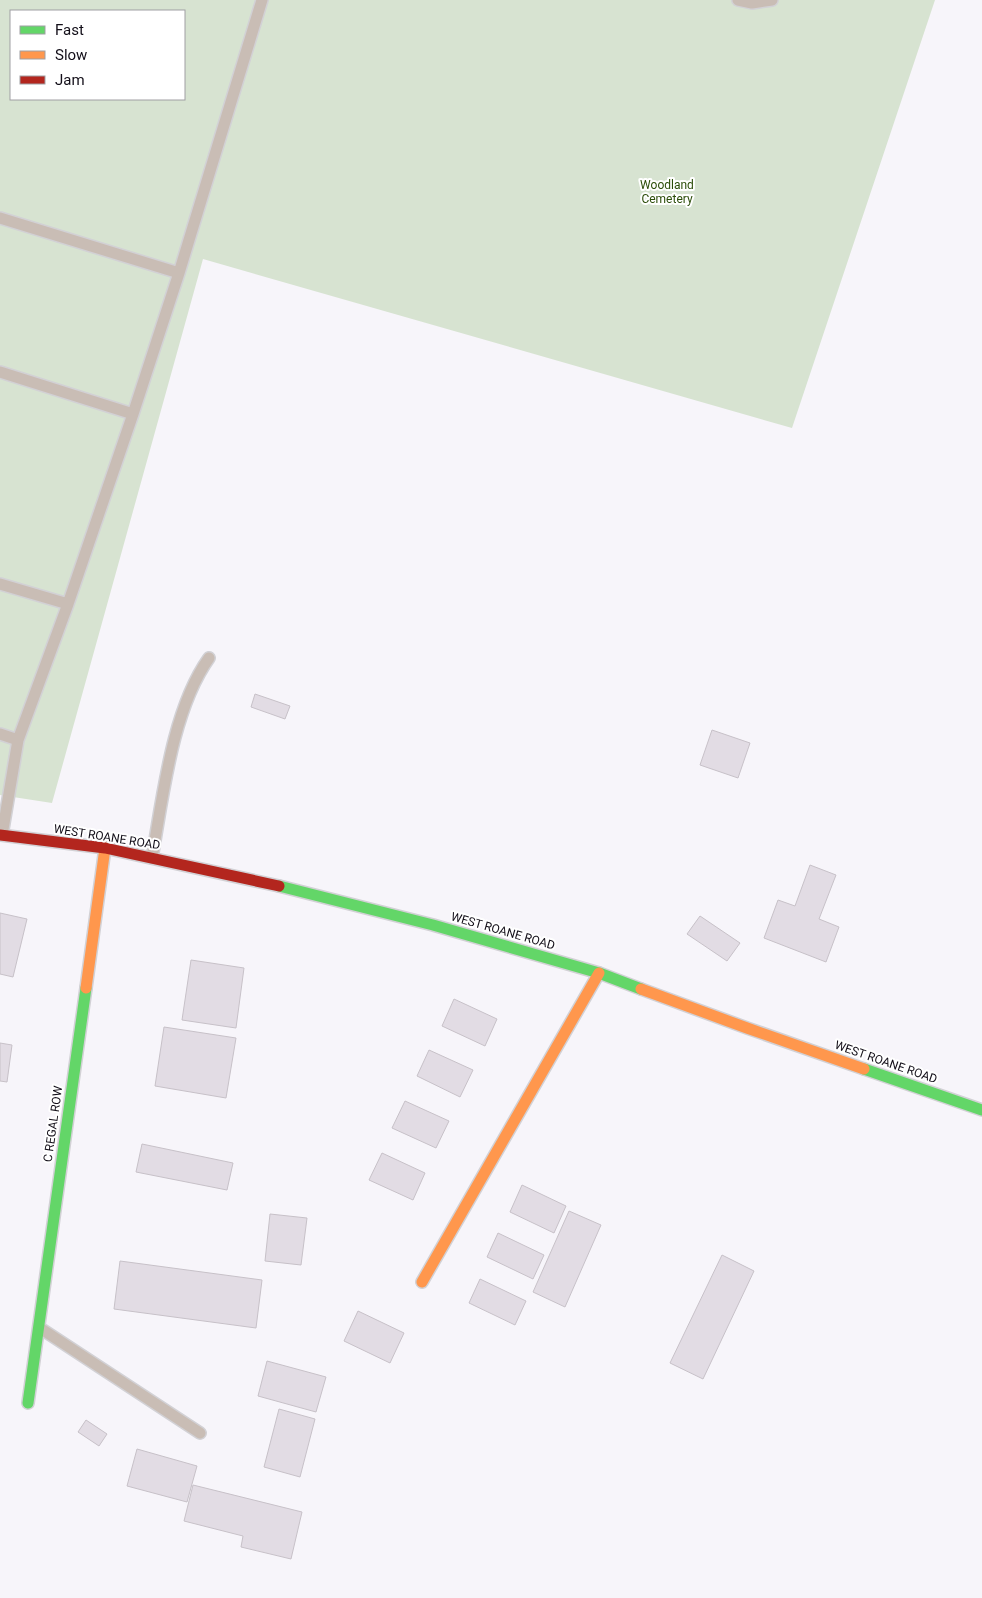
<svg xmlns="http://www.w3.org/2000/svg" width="982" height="1598" viewBox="0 0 982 1598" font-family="Roboto,sans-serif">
<rect width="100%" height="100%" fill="#f7f5fa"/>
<path fill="#d7e3d1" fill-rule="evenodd" d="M0,0H935L792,428L203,259L52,803L0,795ZM11,11H184V99H11Z"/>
<path fill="#e2dce4" stroke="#c7c1c8" d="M255,694L290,706L285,719L251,707Z
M712,730L750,743L738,778L700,765Z
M810,865L836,875L819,919L839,927L826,962L764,938L778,900L795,906Z
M0,913L27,919L13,977L0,974Z
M700,916L740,943L727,961L687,934Z
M191,960L244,968L236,1028L182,1020Z
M454,999L497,1019L485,1046L442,1026Z
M164,1027L236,1038L226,1098L155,1086Z
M0,1043L12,1045L7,1082L0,1081Z
M429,1050L473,1070L460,1097L417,1076Z
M405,1101L449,1121L436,1148L392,1128Z
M142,1144L233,1163L227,1190L136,1172Z
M382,1153L425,1173L413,1200L369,1180Z
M522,1185L566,1206L554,1233L510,1212Z
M569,1211L601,1225L565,1307L533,1292Z
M270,1214L307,1218L301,1265L265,1261Z
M498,1233L544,1255L533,1279L487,1257Z
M722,1255L754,1271L703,1379L670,1363Z
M120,1261L262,1280L256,1328L114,1309Z
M480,1279L526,1301L515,1325L469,1303Z
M358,1311L404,1333L390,1363L344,1341Z
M267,1361L326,1377L316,1412L258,1396Z
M279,1409L315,1419L300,1477L264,1467Z
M86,1420L107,1434L99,1446L78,1432Z
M137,1449L197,1466L187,1502L127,1486Z
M193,1485L302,1512L291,1559L241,1547L243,1536L184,1521Z"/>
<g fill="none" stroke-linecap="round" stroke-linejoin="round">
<defs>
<path id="lane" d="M738,0L752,3L772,0
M0,218L179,273
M0,372L133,414
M0,584L68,604
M0,734L18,740
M2,835L18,740L68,604L133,414L179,273L262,0
M152,858C163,796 172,710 209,658
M40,1328L200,1433"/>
<path id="fast" d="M279,886L433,925L599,973L641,989
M864,1069L982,1110
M28,1403L86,988"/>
<path id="slow" d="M86,988L105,848
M641,989L747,1028L864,1069
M422,1282L599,973"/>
<path id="jam" d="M0,835L105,848L279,886"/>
</defs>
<use href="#lane" stroke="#d2d1d5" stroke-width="14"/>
<use href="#fast" stroke="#d2d1d5" stroke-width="14"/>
<use href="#slow" stroke="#d2d1d5" stroke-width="14"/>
<use href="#jam" stroke="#d2d1d5" stroke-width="14"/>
<use href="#lane" stroke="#c9bdb5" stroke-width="11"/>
<use href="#fast" stroke="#63d668" stroke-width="11"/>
<use href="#slow" stroke="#ff974d" stroke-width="11"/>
<use href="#jam" stroke="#b3261e" stroke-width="11"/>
</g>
<g text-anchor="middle" stroke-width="4" stroke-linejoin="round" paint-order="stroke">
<g font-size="12" fill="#2b4d09" stroke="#fff">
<text x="667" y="189">Woodland<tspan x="667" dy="14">Cemetery</tspan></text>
</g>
<g font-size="12" fill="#120e18" stroke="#fff">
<text transform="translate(107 837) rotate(9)" y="4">WEST ROANE ROAD</text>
<text transform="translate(503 931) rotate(16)" y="4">WEST ROANE ROAD</text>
<text transform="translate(886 1062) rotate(19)" y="4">WEST ROANE ROAD</text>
<text transform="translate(53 1124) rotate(-82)" y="4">C REGAL ROW</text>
</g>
</g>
<rect x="10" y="10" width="175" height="90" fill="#ffffff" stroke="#a09fa3"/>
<rect x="20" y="26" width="25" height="8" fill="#63d668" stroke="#a09fa3"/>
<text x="55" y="35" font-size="15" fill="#120e18">Fast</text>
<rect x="20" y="51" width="25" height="8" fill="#ff974d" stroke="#a09fa3"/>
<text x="55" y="60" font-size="15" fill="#120e18">Slow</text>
<rect x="20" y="76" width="25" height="8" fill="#b3261e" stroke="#a09fa3"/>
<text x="55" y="85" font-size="15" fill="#120e18">Jam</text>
</svg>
